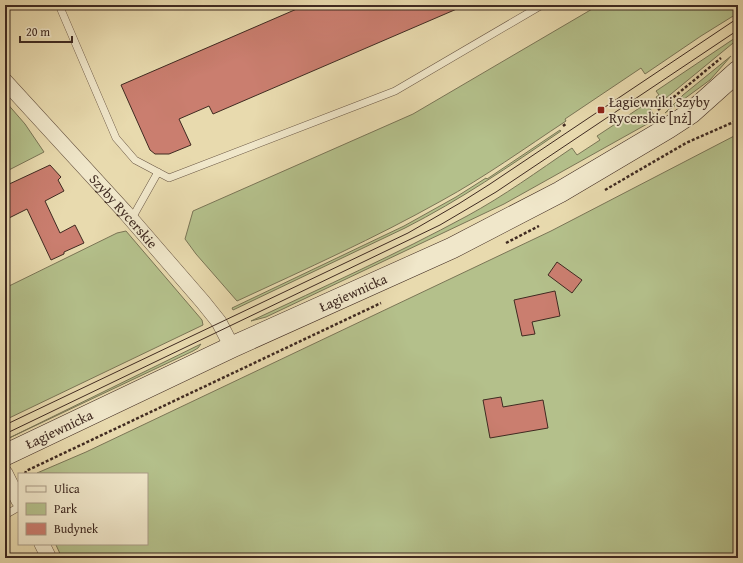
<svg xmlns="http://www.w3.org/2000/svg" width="743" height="563" viewBox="0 0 743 563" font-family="'Gentium Book Plus',serif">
<rect width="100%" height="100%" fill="#e8daae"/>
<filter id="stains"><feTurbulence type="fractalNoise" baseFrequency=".005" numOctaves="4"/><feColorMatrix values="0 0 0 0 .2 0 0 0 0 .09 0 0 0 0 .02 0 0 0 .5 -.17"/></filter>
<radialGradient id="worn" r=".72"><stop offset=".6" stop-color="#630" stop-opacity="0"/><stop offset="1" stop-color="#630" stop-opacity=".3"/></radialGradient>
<path fill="#b4c08b" stroke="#7a7556" d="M599,5H738V13L701,36L645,74L641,68L565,119L566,121C525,148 485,177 441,201C375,238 306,269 237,301L196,254L185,239L193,211L413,114Z
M738,36V39L660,103L656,97L659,95L656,91Z
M731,56L710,80L665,113L683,95Z
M5,101L25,124L44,152L5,172Z
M647,103L656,119L504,204L266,317L251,321C323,287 397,254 467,216C504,196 538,171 572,148L577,155L600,140L597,136Z
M560,130L561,131C510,166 460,200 405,228L233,310L232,308L404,226L456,197L486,178L487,179Z
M738,134V558H62L56,545L58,544H147V474L37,473L86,452L551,231Z
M126,231L202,320L203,325L5,420V288L117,233Z
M201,344L198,348L193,351L5,440Z"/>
<path fill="#ca7e6f" stroke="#3f2a21" d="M306,5H466L213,114L209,106L179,119L191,145L169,154H155L150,150L121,85Z
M50,165L61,177L58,180L64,191L45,201L60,233L75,225L84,243L64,252V254L51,260L27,209L5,220V186Z
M557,262L582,280L572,293L548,275Z
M555,291L560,316L532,322L535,334L522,336L514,300Z
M501,397L503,407L543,400L548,428L490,438L483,400Z"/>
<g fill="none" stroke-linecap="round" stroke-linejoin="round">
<defs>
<path id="service" d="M59,5L116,138L135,160L169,178L395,91L542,5
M131,220L158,172
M5,515L19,507"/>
<g id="minor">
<path id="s1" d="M5,81L125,212L203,302L219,322L232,347"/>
<path d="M5,473L19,501"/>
<path d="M42,544L49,558"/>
</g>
<g id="secondary">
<path id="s2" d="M5,455L232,347L452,248L560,192L668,128L691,113L738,71"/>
</g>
</defs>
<use href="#service" stroke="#695644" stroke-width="8"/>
<use href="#minor" stroke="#695644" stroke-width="16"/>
<use href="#secondary" stroke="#3f2a21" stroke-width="22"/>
<path stroke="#3f2a21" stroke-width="2.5" stroke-dasharray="3 2" stroke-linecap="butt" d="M658,110L721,58
M563,126L567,123
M605,190L686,143L738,120
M506,243L539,226
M25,474L26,471L381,303"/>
<use href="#service" stroke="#f0e7ca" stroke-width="7"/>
<use href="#minor" stroke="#f0e7ca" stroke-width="15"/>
<use href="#secondary" stroke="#f0e7ca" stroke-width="21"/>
<path stroke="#3f2a21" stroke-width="1" d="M5,425L408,233L460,203L490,184L738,18
M5,434L440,225L496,192L738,30"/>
</g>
<rect fill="#8f2418" stroke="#f0e7ca" stroke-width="1.5" x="597" y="106" width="8" height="8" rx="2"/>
<g text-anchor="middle" stroke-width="3.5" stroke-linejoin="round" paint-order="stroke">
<g font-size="14" fill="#3f2a21" stroke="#f0e7ca" text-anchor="start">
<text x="609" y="107">Łagiewniki Szyby<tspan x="609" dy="16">Rycerskie [nż]</tspan></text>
</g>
<g font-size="14" fill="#3f2a21" stroke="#f0e7ca">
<text dy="5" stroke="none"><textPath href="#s1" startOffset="176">Szyby Rycerskie</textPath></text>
<text dy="5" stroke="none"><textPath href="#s2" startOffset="384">Łagiewnicka</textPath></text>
<text dy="5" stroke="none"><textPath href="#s2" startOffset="60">Łagiewnicka</textPath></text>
</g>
</g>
<rect width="743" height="563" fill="none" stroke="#e8daae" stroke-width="20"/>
<rect x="6" y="6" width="731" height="551" fill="none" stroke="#3f2a21" stroke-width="2"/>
<rect x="10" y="10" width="723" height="543" fill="none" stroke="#3f2a21"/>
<rect x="18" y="473" width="130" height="72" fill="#f0e7ca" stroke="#a99b86"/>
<rect x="26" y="486" width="20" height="6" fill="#f0e7ca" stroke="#a99b86"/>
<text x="54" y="493" font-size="12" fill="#3f2a21">Ulica</text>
<rect x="26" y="503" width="20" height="12" fill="#b4c08b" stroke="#a99b86"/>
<text x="54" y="513" font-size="12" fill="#3f2a21">Park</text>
<rect x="26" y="523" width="20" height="12" fill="#ca7e6f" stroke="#a99b86"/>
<text x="54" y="533" font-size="12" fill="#3f2a21">Budynek</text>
<path d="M20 36v6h52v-6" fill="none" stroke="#3f2a21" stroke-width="2"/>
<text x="26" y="36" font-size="12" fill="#3f2a21" stroke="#f0e7ca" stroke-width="3" paint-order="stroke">20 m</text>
<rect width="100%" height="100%" filter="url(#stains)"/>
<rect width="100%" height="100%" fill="url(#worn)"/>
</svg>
